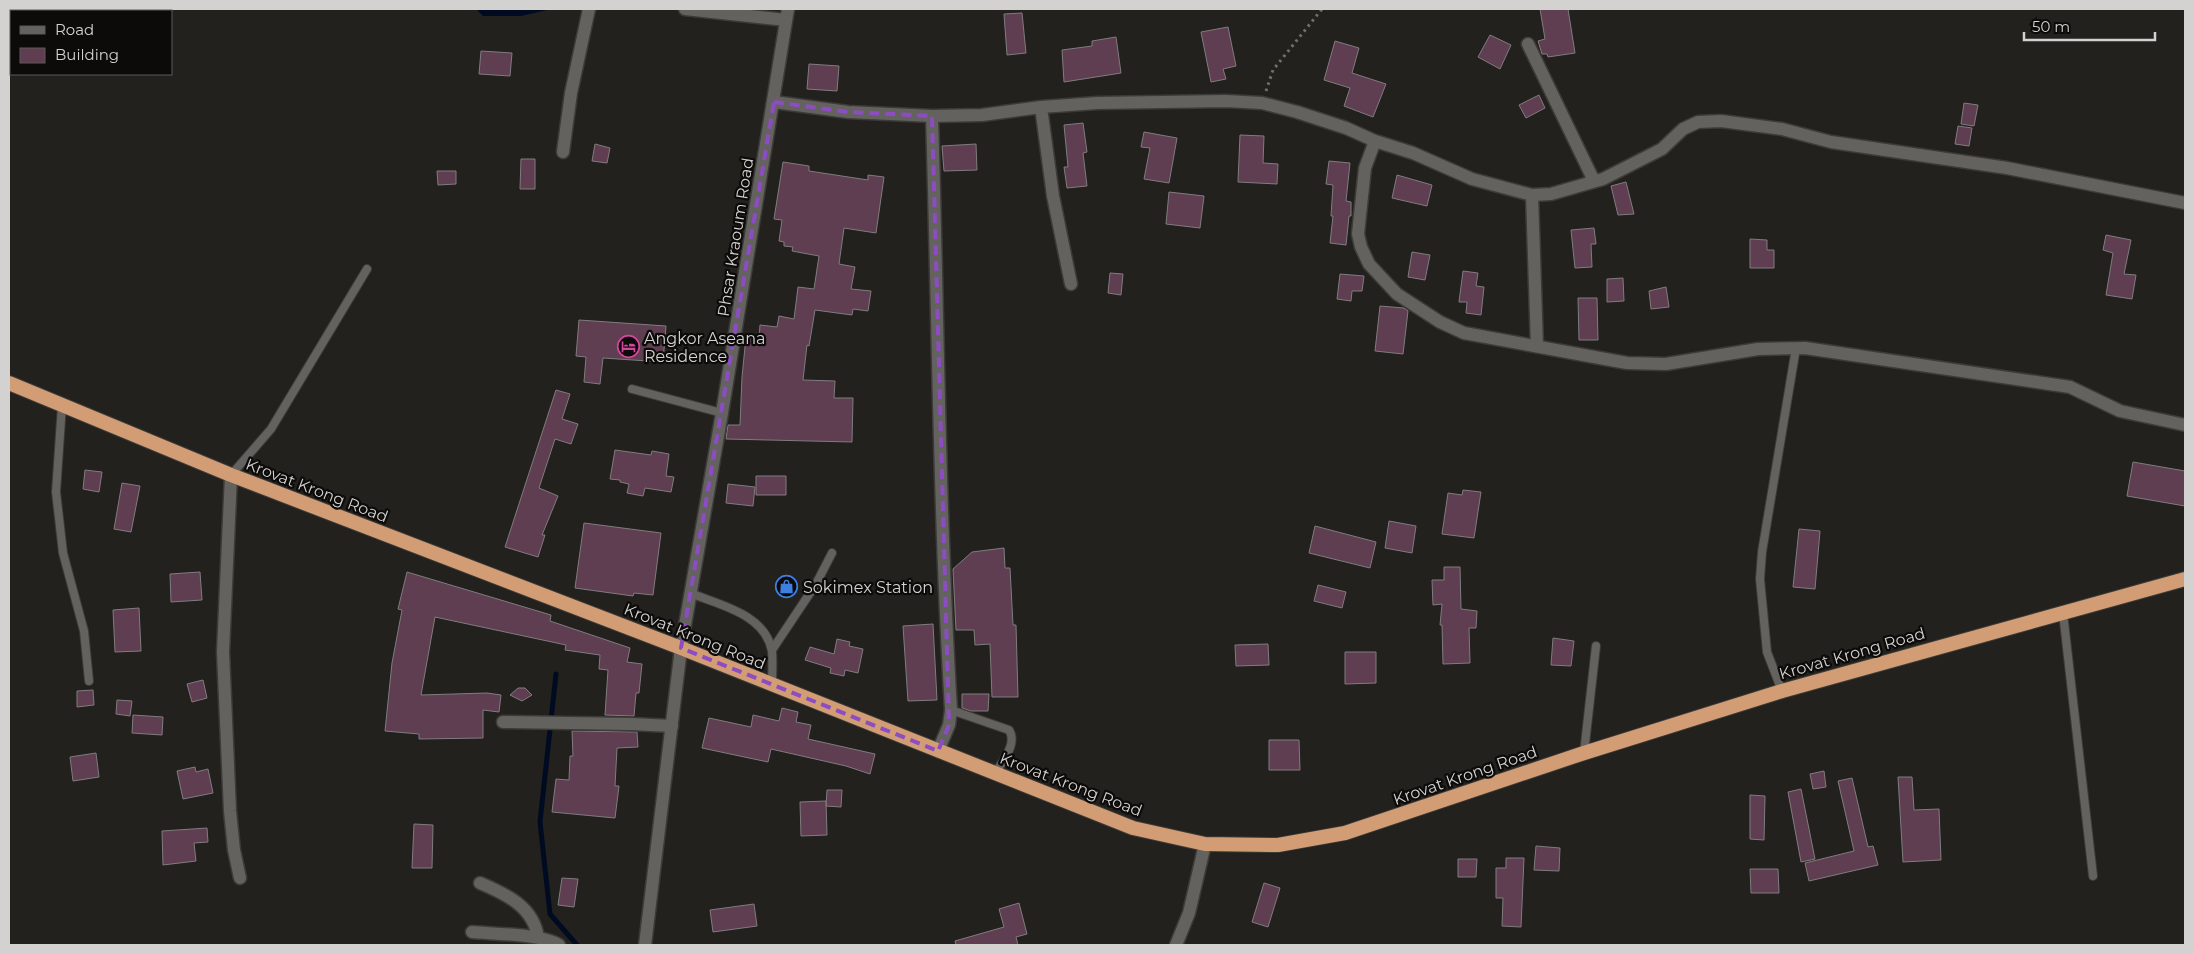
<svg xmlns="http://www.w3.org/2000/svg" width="2194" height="954" viewBox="0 0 2194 954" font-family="Montserrat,sans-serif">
<rect width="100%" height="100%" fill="#23211e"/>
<path fill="#000b21" d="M476,9H552L521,16H483Z"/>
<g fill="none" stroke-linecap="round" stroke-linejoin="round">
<path stroke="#000b21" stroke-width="5" d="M556,674L540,822L550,914L577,945"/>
</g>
<path fill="#5e3e50" stroke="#807c7e" d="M1540,9H1568L1575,53L1548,57L1547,54H1542L1538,41L1545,39Z
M1022,13L1026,53L1007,55L1004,14Z
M1228,27L1236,66L1223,69L1226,79L1211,82L1201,32Z
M1490,35L1511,45L1500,69L1478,57Z
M1116,37L1121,73L1064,82L1062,50L1092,46V41Z
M1335,41L1359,48L1352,73L1386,84L1373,117L1344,106L1350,88L1324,80Z
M481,51L512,53L510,76L479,74Z
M809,64L839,66L837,91L807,89Z
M1539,95L1545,108L1526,118L1519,105Z
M1964,103L1978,105L1974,126L1961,124Z
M1083,123L1087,152L1083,153L1087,186L1067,188L1064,167H1068L1064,125Z
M1958,126L1972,128L1969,146L1955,144Z
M1144,132L1177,138L1169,183L1144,179L1150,148L1141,147Z
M1240,135L1264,136L1263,163L1278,164L1277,184L1238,182Z
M595,144L610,148L607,163L592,161Z
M976,144L977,170L944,171L942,146Z
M521,159H535V189H520Z
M1329,161L1350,163L1346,201L1351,202V216H1349L1346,245L1330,243L1333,216H1331L1333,185L1326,184Z
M783,162L809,166V171L868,180V175L884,177L876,233L844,228L839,264L855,267L851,289L871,291L868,311L853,309L852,315L815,310L809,346L807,345L803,380L835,381L834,398H853L852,442L726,439L728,425H740L742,377L746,337L759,338L760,325L777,327L779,316L794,319L798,287L814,289L819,256L792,251L793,247L784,246V242L779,241L782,220L774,219Z
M437,171H456V184L438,185Z
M1397,175L1432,185L1427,206L1392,198Z
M1626,182L1634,214L1618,215L1611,186Z
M1169,192L1204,196L1200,228L1166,224Z
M1594,228L1596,244H1591L1592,267L1575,268L1571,230Z
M2106,235L2131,240L2124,274L2136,275L2132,299L2106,295L2113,253L2103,250Z
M1750,239L1767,240V250H1774V268H1750Z
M1412,252L1430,255L1425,280L1408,277Z
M1463,271L1478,273L1476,286L1484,287L1481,315L1466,313L1467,302H1459Z
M1110,273L1123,274L1121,295L1108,293Z
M1340,274L1364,276L1362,291H1352L1351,301L1337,299Z
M1623,278L1624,301L1607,302V279Z
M1666,287L1669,307L1651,309L1649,291Z
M1578,298H1597L1598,340H1579Z
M1380,306L1404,308L1408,311L1403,354L1375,351Z
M579,320L666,326L663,362L603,358L600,384L584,382L586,357L576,356Z
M556,390L570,394L562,419L578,424L571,444L555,439L539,488L558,496L542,535H545L538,557L505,547Z
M615,450L651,455L652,451L669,454L666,476L674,477L671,492L645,488L643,496L627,493L629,484L620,482V480L610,479Z
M2133,462L2185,471V506L2127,496Z
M85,470L102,472L99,492L83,489Z
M756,476H786V495H756Z
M122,483L140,486L131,532L114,529Z
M728,484L755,487L753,506L726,503Z
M1463,490L1481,492L1474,538L1442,534L1448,493L1462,495Z
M1389,521L1416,526L1412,553L1385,548Z
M584,523L661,533L653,595L634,593L633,596L575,588Z
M1315,526L1376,542L1370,568L1309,553Z
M1799,529L1820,531L1815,589L1793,587Z
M1004,548L1005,568H1010L1013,625H1016L1018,697H992L990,644L975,645L974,630H956L953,569L972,552Z
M1444,567H1460L1461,609L1477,611L1476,628H1469L1470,663L1443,664L1442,625H1440L1442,604L1433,605L1432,580H1444Z
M200,572L202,600L171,602L170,574Z
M407,572L551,615L550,621L630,648L627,662L642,664L639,693H636L634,716L605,715L608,670L599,669L600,655L565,650L566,645L435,617L421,695L487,693L501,695L499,712L483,710V738L419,739V734L385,731L392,663L402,610L398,609Z
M1318,585L1346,592L1342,608L1314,601Z
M139,608L141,651L115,652L113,610Z
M933,624L937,700L908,701L903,626Z
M1553,638L1574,641L1571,666L1551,665Z
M837,639L850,642L849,646L863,649L858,673L845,670L844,676L830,673L831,668L805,660L810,647L834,654Z
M1268,644L1269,665L1236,666L1235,645Z
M1345,652H1376V683L1345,684Z
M203,680L207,698L192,702L187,684Z
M518,688H525L532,695L522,701L510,695Z
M93,690L94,705L77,707V691Z
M962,694H989L988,711H971L962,708Z
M117,700L132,701L130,716L116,714Z
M782,708L798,712L796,722L811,725L808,739L875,754L870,774L846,766L771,749L768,762L702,748L709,718L751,727L753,715L779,721Z
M133,715L163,717L162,735L132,733Z
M572,731L637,732L638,747L617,748L615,786H619L615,818L552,812L556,779L569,780L570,756H573Z
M1269,740H1299L1300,770H1269Z
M96,753L99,777L73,781L70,757Z
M195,767L196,772L208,769L213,793L183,799L177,771Z
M1824,771L1826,787L1813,789L1810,774Z
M1898,777H1912L1914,810L1939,809L1941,860L1903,862Z
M1852,778L1868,847L1873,846L1878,865L1809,881L1805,863L1854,851L1838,781Z
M1801,789L1815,859L1801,862L1788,792Z
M827,790H842L841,807L826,806Z
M1750,795L1765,796L1764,840L1750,839Z
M826,801L827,835L801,836L800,802Z
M414,824L433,825L432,868H412Z
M207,828L208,842L194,843L196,861L163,865L162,831Z
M1536,846L1560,848L1559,871L1534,870Z
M1506,858H1524L1521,927L1502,926L1503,898H1496V868H1506Z
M1458,859H1477L1476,877H1458Z
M1750,869H1778L1779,893H1751Z
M562,878L578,879L574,907L558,905Z
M1264,883L1280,888L1268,927L1252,922Z
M1019,903L1027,934L1016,937L1018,945H956L955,941L1004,927L999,909Z
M754,904L757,926L713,932L710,910Z"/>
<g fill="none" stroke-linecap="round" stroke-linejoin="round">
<defs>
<path id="service" d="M632,389L722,413
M62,405L56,492L63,553L84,631L89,681
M231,475L271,429L367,269
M690,593C720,605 765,614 772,651C773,662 772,675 772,686
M2063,613L2093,876
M772,650L816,584L832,553
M1782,691L1767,652L1760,579L1762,552L1796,348
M951,710L1009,730C1018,744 1002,761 995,774
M1584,753L1596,646"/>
<path id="minor" d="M685,9L786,20
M1528,44L1594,181
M774,102L848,112L932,116L982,115L1041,107L1097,103L1226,101L1262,103L1297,112L1346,128L1375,141L1413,153L1472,179L1532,195L1551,194L1603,179L1662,149L1683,129L1698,122L1721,121L1782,129L1831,142L2007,168L2185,203
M1041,107L1053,196L1071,284
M932,116C938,314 939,512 951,710L949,725L938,751
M1375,141L1365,168L1358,234L1361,247L1369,264L1397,294L1440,322L1464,333L1627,363L1666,364L1758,349L1805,348L2070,387L2120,411L2185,425
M563,152L571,93L589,9
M1532,195L1537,346
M231,475L223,652L230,811L234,850L240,878
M503,722L631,724L672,726
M480,883C506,894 534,907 538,938
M472,932C494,934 543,934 559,945
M1176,945L1189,913L1205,844"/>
<path id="secondary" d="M645,945L681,648L722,413L788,9"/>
<path id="trunk" d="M9,383L231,475L681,648L1133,828L1205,844L1278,845L1345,833L1584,753L1782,691L2185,579"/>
</defs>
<use href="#service" stroke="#3d3b38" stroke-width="10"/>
<use href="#minor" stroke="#3d3b38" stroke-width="15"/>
<use href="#secondary" stroke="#3d3b38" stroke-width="15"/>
<use href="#trunk" stroke="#3d3b38" stroke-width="16"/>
<path stroke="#72706e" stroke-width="3" stroke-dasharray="2.5 4" stroke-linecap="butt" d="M1266,91L1273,70L1322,9"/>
<use href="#service" stroke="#64625e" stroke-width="8"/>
<use href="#minor" stroke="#64625e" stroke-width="12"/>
<use href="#secondary" stroke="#64625e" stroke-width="12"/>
<use href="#trunk" stroke="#d29d74" stroke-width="14"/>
</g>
<path fill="none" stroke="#8d4dc2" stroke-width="4" stroke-dasharray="10 6" stroke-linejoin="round" d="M774,102L848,112L932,116L949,725L938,751L681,648Z"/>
<defs>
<symbol id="hotel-ring" viewBox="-11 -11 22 22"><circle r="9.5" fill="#0c0b0a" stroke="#d1479c" stroke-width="1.5"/><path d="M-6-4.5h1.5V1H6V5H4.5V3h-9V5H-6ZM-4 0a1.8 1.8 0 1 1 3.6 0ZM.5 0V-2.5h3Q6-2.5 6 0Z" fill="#d1479c"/></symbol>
<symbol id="shop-ring" viewBox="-11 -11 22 22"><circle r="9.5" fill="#0c0b0a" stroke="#3f7fe0" stroke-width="1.5"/><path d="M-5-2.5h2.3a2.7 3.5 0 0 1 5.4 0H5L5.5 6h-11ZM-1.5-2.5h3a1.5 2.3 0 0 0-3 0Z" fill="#3f7fe0"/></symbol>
</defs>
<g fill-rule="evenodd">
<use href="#hotel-ring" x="616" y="334" width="25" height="25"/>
<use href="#shop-ring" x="774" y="574" width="25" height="25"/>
</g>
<g text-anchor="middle" stroke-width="4.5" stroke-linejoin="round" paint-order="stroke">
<g font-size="16" fill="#d3d2d0" stroke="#0c0b0a">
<text transform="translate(735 237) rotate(-81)" y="6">Phsar Kraoum Road</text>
<text transform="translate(317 490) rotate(21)" y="6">Krovat Krong Road</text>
<text transform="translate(695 636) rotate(22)" y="6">Krovat Krong Road</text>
<text transform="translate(1852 653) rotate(-16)" y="6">Krovat Krong Road</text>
<text transform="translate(1465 775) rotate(-19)" y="6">Krovat Krong Road</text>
<text transform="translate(1071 784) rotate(21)" y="6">Krovat Krong Road</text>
</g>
<g font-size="16" fill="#d3d2d0" stroke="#0c0b0a" text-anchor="start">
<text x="644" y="344">Angkor Aseana<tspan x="644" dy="18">Residence</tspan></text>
<text x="803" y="593">Sokimex Station</text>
</g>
</g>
<rect width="2194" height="954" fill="none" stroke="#d3d2d0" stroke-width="20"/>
<rect x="10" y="10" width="162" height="65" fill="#0c0b0a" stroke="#5c5b59"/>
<rect x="20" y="26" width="25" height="8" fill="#64625e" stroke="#5c5b59"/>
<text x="55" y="35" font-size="15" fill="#d3d2d0">Road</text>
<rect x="20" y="48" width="25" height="15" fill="#5e3e50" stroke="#5c5b59"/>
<text x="55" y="60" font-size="15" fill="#d3d2d0">Building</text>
<path d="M2024 32v8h131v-8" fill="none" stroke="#d3d2d0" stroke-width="2.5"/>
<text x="2032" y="32" font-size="15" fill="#d3d2d0" stroke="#0c0b0a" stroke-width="4" paint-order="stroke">50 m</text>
</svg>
